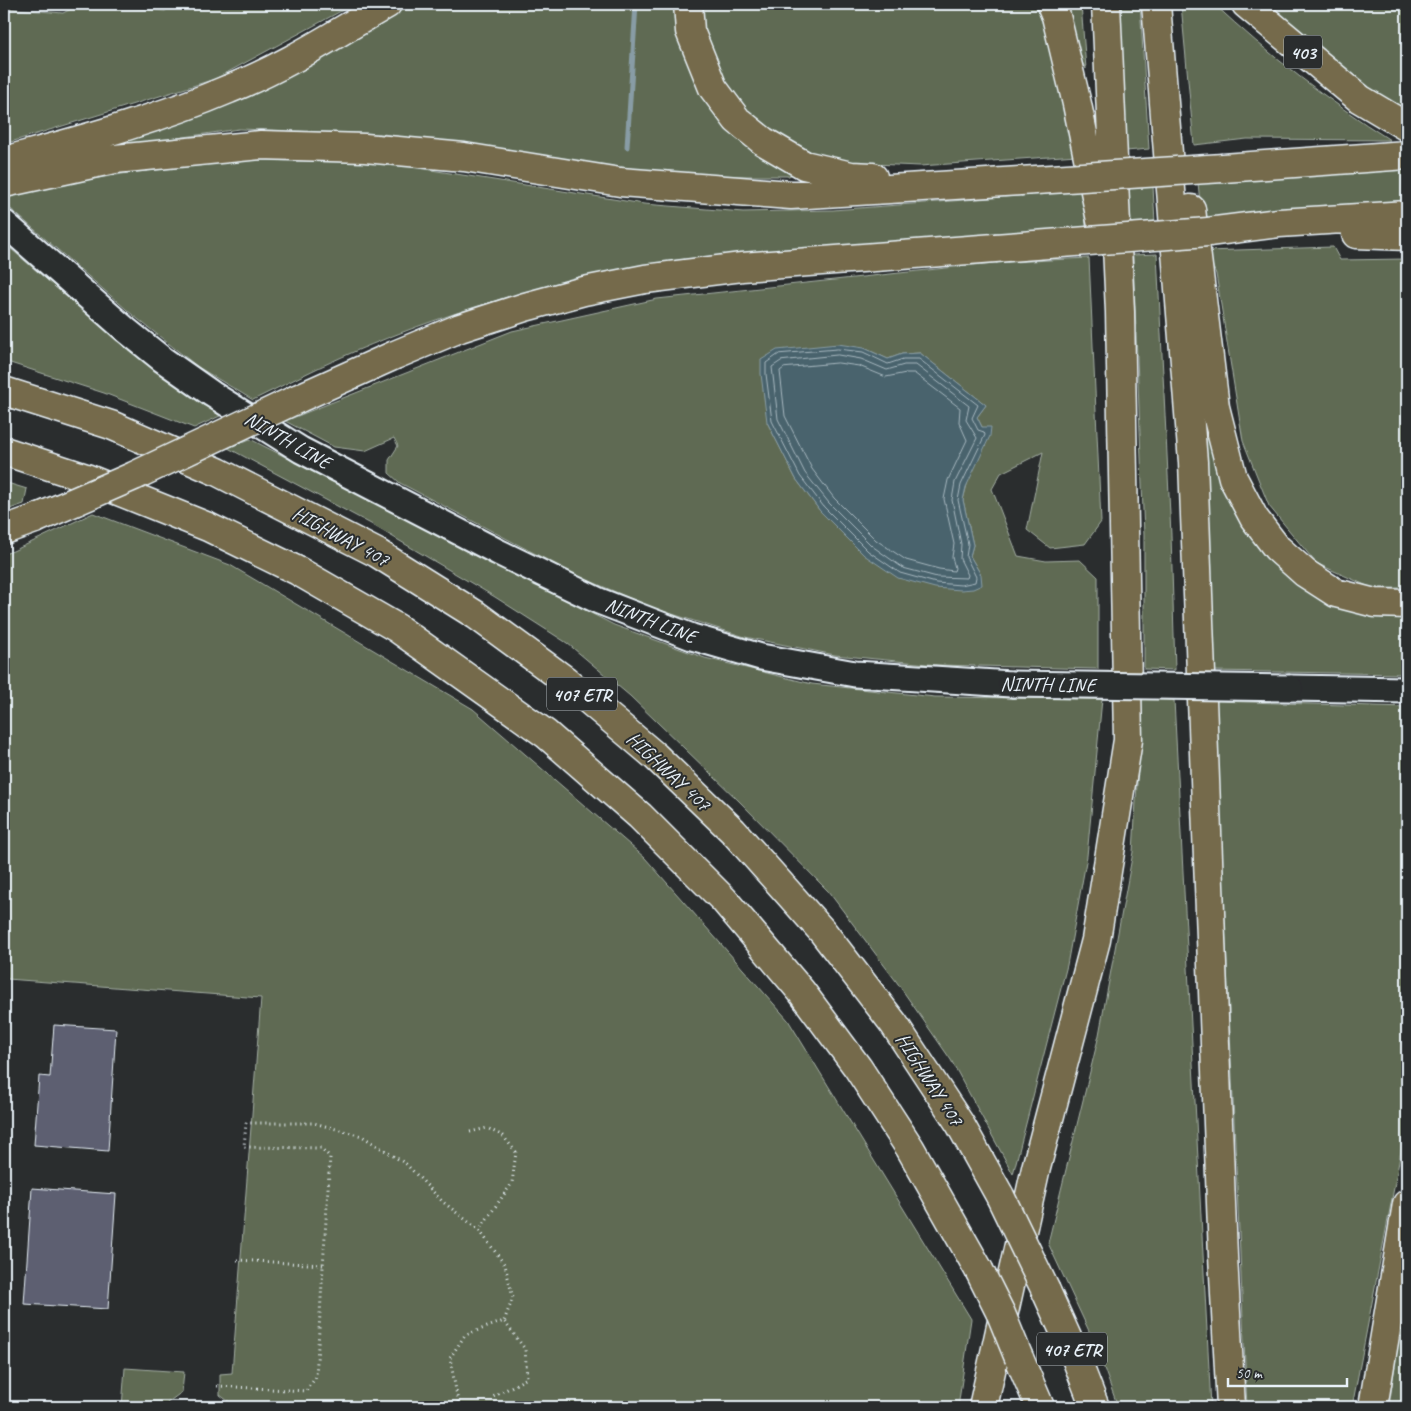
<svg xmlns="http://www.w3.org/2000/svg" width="1411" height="1411" viewBox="0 0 1411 1411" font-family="Caveat,sans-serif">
<rect width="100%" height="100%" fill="#2a2d2e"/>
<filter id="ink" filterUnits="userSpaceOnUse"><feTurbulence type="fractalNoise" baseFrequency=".02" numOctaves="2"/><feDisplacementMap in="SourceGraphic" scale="10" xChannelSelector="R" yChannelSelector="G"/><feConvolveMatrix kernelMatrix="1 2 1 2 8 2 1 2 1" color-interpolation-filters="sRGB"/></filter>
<g filter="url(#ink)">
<path fill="#5f6b52" stroke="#a4aea5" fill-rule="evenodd" d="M81,4H95L165,11L175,4H354L215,79L4,144V8L63,13Z
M406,4H675L676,27L792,174L789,176H671L383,134L239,129L122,146L120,138L348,41Z
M697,4H1036L1055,61L1077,155L920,166L849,163L798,151L762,127L735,99L712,64Z
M1060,4H1081L1086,69L1073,46Z
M1116,4H1140L1149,149L1126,151Z
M1181,4H1214C1269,55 1327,100 1390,140L1247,139L1194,145Z
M1259,4H1407V113L1319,54Z
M250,160L387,163L644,204L743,212L833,210L1083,191L1086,228C1003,234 920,240 836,246C754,252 669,257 588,276C504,296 421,322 342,357C312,370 282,386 253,400L198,367L134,316L4,203V194L128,173Z
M1407,169V206L1202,221L1198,183Z
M1153,186L1155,224L1131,225L1129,188Z
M4,243L128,349L220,416L194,428L104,393L4,361Z
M1333,247L1340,260L1407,259V588H1372L1316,563L1269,506L1243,441L1216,274L1206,251Z
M1157,254L1171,535L1175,670L1144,669V535L1133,255Z
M1089,258L1101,522L1085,544L1050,548L1027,530L1043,452L1001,473L992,489L1018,556L1046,561L1080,560L1098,577V669L938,665L835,655L745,637L653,608L576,575L400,483L389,473V460L398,446L394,438L365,451L334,447L285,421L512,331L657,299L993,263ZM864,348L888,359L902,354L920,353L986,405L977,417L982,427L963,500L973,545L970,556L981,575L820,511L796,479L767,422Z
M1199,343L1220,474L1325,599L1381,618H1407V674L1211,671Z
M250,439L614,625L705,658L812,684L935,697L1102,699L1087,856L1067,965L1013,1174L951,1060L896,981L828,891L739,801L630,696L567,643L495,597L371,524L228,448Z
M4,482L27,489L24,504L4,511Z
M93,513L230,565L473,709L645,858L788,1020L971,1319L958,1407H236L220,1395V1374L232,1373L261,998L7,979L4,929V554L13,551Z
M1142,699L1174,700L1211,1407H1118L1096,1346L1048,1243L1099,1035L1133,852Z
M1215,701L1407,707V1120L1352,1407H1247Z
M1407,1238V1407H1389L1402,1315Z
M125,1368L184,1372L182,1392L167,1403L166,1407H122Z"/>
<path fill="#48636d" stroke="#889ca5" d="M838,344L864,348L888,359L902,354L920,353L986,405L977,417L982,427H991L990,436L966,487L963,500L973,545L970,556L981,575L982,585L973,589L961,590L935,588L898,578L864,555L820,511L796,479L767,422L761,374V360L777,350Z"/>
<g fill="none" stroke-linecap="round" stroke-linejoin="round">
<path stroke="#a8b8c0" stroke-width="1" d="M838,349L863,352L888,364L903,359H919L978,405L972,418L978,430L984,432L985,435L961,485L958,500L968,544L966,557L976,577L975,582L961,585L936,583L900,573L868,551L824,507L800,476L772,421L766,374V363L779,354Z
M838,355L861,359L887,370L904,365H916L969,406L966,420L977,438L955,482L952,500L961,544L960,559L968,575L967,578L937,577L903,568L872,546L829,503L805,473L778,419L772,367L781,361Z
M838,363L859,366L886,377L906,373H914L960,408L959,422L967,440L948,480L944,499L954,544L952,557L955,568L954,571L939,569L906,560L876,540L834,498L812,469L785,416L780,371L784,368Z"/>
<path stroke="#889ca5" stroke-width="5" d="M627,147L636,4"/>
</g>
<path fill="#5d5f71" stroke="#e8f1f8" d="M54,1025L116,1029L108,1151L34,1145L39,1076L50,1077Z
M32,1188L116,1194L108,1309L24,1304Z"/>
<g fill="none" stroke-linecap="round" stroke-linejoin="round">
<defs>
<path id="secondary" d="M4,223L126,330L162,359L212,394L301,450L498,552L599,601L692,637L761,657L855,674L1011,684
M1290,688L1407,690"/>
<path id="highway" d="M688,4L690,31L713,88L737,120L763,141L804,165L851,176L873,177
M1051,4L1056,16L1077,104L1103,230
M1156,4L1193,462L1223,1256L1231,1407
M1246,4L1360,99L1407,127
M4,161C80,140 156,120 229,89C285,67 335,34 387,4
M1223,168L1407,155
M4,183L115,159L261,145L365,148L464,157L620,182L791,195L1020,181
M1191,209L1215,407L1233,478L1254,518L1277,548L1305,573L1336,593L1375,603L1407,604
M1208,232L1279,223L1407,215
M1356,234L1407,236
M4,391L111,425L218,472L377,553L476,615L565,680L655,756L733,831L823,932L894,1024L960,1124L1000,1196
M297,399L395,355L460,328L525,307L584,291L645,279L742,267L995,248
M4,451L86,478L208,527L298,571L397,628L546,734L640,816L724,900L801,991L858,1068L910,1148L979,1270
M4,530L35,519
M1046,1291L1074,1353L1095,1407
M1019,1358L1040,1407
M983,1407L1036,1168L1096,940L1128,740L1120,312L1106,4
M1373,1407L1407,1204"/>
</defs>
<use href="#secondary" stroke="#e8f1f8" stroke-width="29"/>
<use href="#highway" stroke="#e8f1f8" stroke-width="31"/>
<path stroke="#e8f1f8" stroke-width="3" stroke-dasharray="1 4" stroke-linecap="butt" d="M470,1132L487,1128L503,1136L516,1152L512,1183L479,1230
M237,1260L323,1265
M217,1386L306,1391L316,1377L330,1157L321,1148L244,1147L246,1123H314L362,1136L406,1164L443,1202L479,1230L505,1265L513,1298L504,1321
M459,1407L450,1358L465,1335L504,1321L525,1349L527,1378L493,1397"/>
<use href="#secondary" stroke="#2a2d2e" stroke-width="25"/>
<use href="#highway" stroke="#756b4b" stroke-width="28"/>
<defs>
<path id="secondary-bridge" d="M1011,684L1290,688"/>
<path id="highway-bridge" d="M1020,181L1223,168
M995,248L1208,232
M35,519L134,476L297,399
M1000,1196L1046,1291
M979,1270L1001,1314L1019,1358"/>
</defs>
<use href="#secondary-bridge" stroke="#e8f1f8" stroke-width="29" stroke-linecap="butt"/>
<use href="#highway-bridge" stroke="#e8f1f8" stroke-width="31" stroke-linecap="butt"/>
<use href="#secondary-bridge" stroke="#2a2d2e" stroke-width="25"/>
<use href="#highway-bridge" stroke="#756b4b" stroke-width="28"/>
</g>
</g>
<g text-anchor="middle" stroke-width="4" stroke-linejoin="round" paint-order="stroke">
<g fill="#2a2d2e" stroke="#afb6bb" stroke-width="1">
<rect x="1284" y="35.5" width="38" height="33" rx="4"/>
<rect x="547" y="677.5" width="70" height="33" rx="4"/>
<rect x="1037" y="1332.5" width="70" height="33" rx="4"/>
</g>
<g font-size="19" font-weight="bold" fill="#e8f1f8">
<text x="1303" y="59">403</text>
<text x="582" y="701">407 ETR</text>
<text x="1072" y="1356">407 ETR</text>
</g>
<g font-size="20" fill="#e8f1f8" stroke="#2a2d2e">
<text transform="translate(288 440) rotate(30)" y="7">NINTH LINE</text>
<text transform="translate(341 536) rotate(28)" y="7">HIGHWAY 407</text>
<text transform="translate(651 620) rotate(21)" y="7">NINTH LINE</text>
<text transform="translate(1048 684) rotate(1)" y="7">NINTH LINE</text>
<text transform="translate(669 771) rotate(43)" y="7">HIGHWAY 407</text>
<text transform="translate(930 1079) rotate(57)" y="7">HIGHWAY 407</text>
</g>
</g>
<rect width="1411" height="1411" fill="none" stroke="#2a2d2e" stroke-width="20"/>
<rect x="10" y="10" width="1391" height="1391" fill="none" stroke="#e8f1f8" stroke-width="2" filter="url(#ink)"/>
<path d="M1228 1378v8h119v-8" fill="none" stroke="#e8f1f8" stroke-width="2.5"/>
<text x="1236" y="1378" font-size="15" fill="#e8f1f8" stroke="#2a2d2e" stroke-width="4" paint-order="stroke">50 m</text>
</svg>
